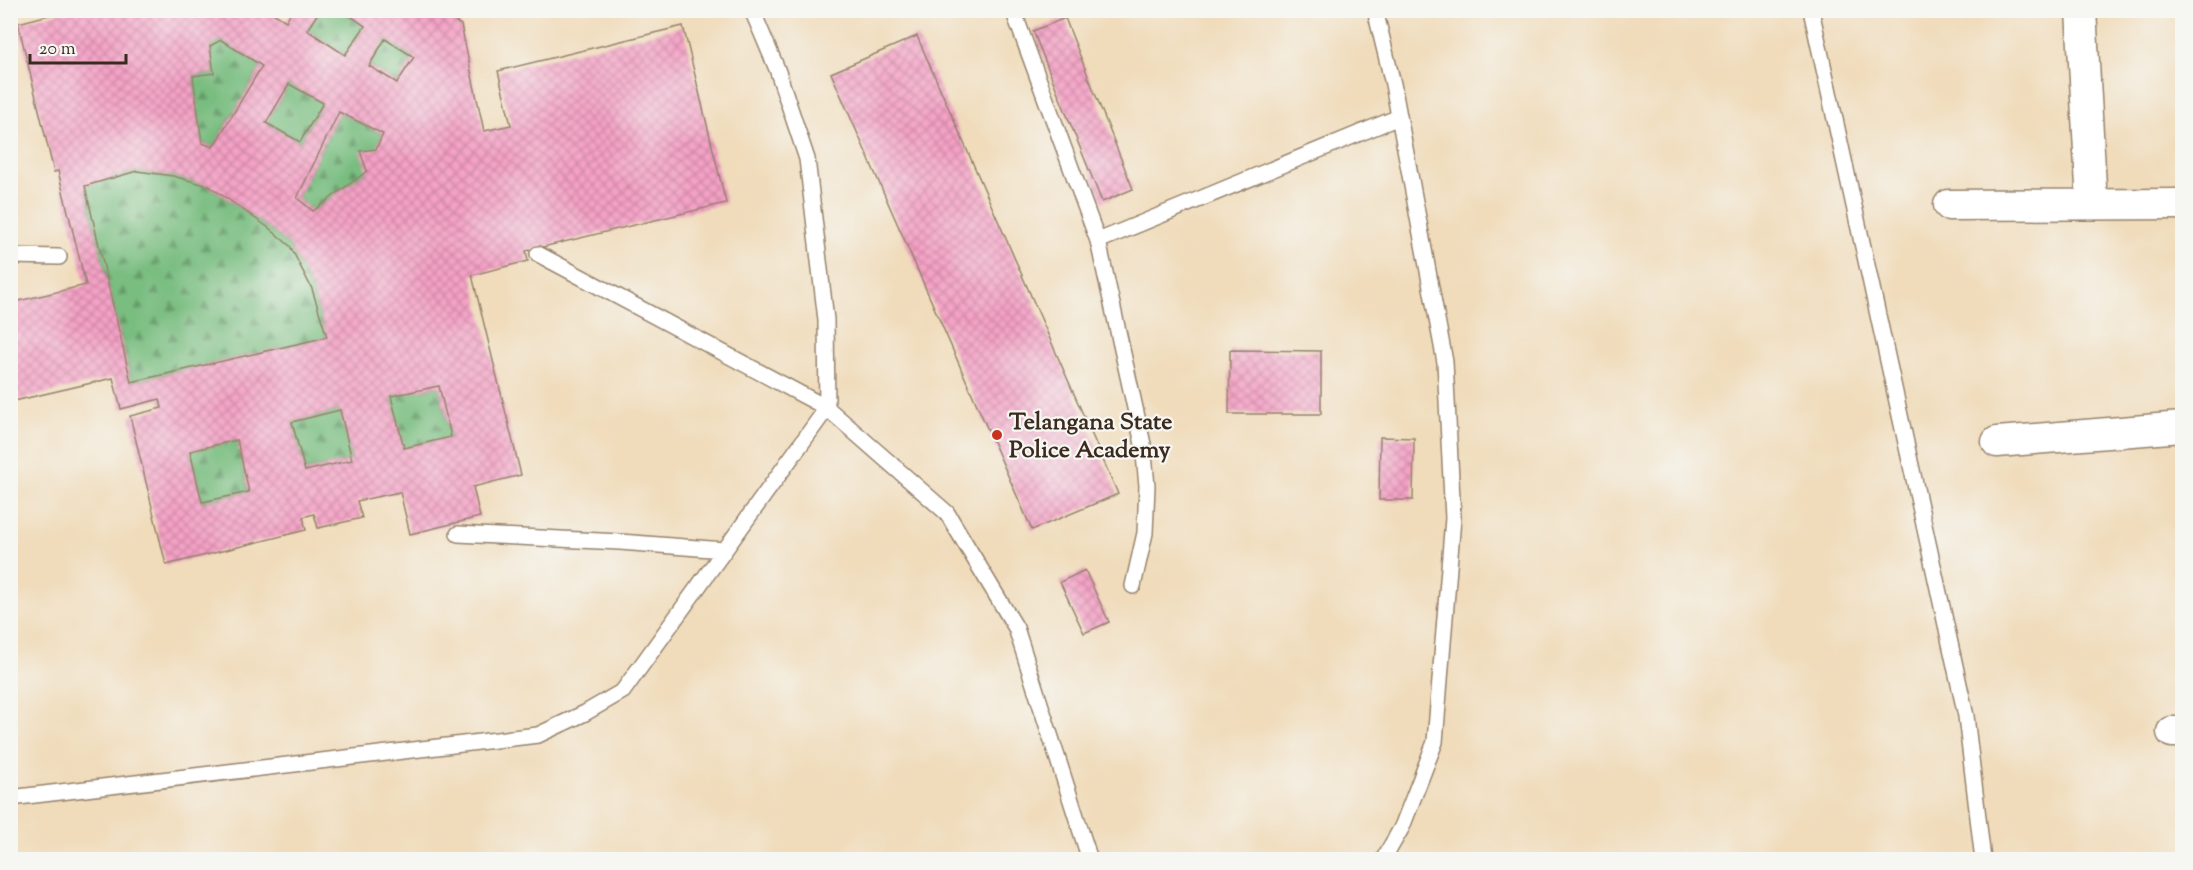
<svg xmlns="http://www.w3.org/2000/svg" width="2193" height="870" viewBox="0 0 2193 870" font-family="'Sorts Mill Goudy',serif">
<defs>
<pattern id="forest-firs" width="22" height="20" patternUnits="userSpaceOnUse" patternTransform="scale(1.5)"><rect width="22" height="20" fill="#79bd80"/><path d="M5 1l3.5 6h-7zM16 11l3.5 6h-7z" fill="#649a68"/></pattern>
<pattern id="building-cross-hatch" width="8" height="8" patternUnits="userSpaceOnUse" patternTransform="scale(1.5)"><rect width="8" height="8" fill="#f5a2c6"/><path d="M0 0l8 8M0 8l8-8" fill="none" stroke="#c884a0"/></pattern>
</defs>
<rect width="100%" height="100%" fill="#f6f6f2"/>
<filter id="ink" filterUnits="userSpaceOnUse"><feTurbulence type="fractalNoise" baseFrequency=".0167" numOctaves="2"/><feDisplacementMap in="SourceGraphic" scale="12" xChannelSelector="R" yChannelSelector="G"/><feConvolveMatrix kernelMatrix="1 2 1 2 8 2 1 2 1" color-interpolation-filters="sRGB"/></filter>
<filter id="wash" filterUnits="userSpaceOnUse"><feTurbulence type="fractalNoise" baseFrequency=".008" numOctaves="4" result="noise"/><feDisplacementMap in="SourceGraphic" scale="24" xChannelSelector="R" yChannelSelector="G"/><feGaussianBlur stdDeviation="1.35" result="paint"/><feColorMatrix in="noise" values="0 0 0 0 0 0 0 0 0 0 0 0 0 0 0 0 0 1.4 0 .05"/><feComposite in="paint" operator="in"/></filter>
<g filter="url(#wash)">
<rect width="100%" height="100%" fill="#f0dcbb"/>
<path fill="url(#forest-firs)" stroke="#5a744f" stroke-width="1.5" d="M320,11H342L365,26L345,55L307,30Z
M385,39L414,57L397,83L369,66Z
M221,40L262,66L213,147L202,143L193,76L214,73L210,46Z
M289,84L323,103L300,142L266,123Z
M339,112L383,134L367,171L313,211L297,198Z
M137,171L173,176L209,186L269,228L290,246L312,289L327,337L131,382L85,186Z
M439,386L451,437L404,448L391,396Z
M340,410L352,460L305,471L292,422Z
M237,440L249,492L202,502L190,451Z"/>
<g id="blocks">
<path fill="url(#building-cross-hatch)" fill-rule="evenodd" d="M68,10H268L286,21L292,10H320L307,30L345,55L365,26L342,10H437L461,25L484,131L511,125L498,71L683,26L726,203L526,251L528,261L472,275L521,475L473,487L480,517L410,534L400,492L357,501L362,518L318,528L314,514L303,517L306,530L166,565L130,416L162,408L160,399L121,409L113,378L10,402V303L86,285L58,171L54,172L18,23ZM385,39L414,57L397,83L369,66ZM221,40L262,66L213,147L202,143L193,76L214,73L210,46ZM289,84L323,103L300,142L266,123ZM339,112L383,134L376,149L360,151L367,171L313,211L297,198ZM137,171L173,176L209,186L269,228L290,246L312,289L327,337L131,382L85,186ZM439,386L451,437L404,448L391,396ZM340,410L352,460L305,471L292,422ZM237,440L249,492L202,502L190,451Z
M1065,18L1133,189L1102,202L1033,31Z
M917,36L1118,494L1032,530L831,73Z
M1230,350L1321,351V414H1229Z
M1380,437L1414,438L1413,500H1379Z
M1085,570L1109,622L1084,633L1060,582Z"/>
</g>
</g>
<g filter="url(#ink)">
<use href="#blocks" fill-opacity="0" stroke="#96836c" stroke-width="1.5"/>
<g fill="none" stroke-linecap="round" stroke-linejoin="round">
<defs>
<path id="lane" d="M1013,10L1098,241L1143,444L1147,486L1145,533L1133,586
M1375,10L1393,84L1445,362L1453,518L1435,742L1402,827L1383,860
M1811,10L1966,716L1983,860
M1098,241L1399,117
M538,254L827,408L947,513L1016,628L1090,860
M10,256L59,257
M458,534L620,542L724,550
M10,798L538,735L585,713L623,691L827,408L826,320L807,159L777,69L752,10"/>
<path id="street" d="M2081,10L2092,204
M1949,205L2182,204
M1997,442L2182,427
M2172,732H2182"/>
</defs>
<use href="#lane" stroke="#96836c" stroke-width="18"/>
<use href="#street" stroke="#96836c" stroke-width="33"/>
<use href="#lane" stroke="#fff" stroke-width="15"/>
<use href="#street" stroke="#fff" stroke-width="30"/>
</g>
</g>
<circle fill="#c8321e" stroke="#f6f6f2" stroke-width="2" cx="997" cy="435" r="6"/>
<g text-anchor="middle" stroke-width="4.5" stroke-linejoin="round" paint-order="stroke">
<g font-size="24" font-weight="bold" fill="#3b2a1e" stroke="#f6f6f2" text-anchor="start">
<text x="1009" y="429">Telangana State<tspan x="1009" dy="28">Police Academy</tspan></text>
</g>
</g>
<rect width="2193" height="870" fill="none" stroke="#f6f6f2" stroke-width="36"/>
<path d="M30 54v9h96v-9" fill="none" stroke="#3b2a1e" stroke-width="3"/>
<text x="39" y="54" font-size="18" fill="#3b2a1e" stroke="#f6f6f2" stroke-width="4.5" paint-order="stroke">20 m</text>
</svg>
